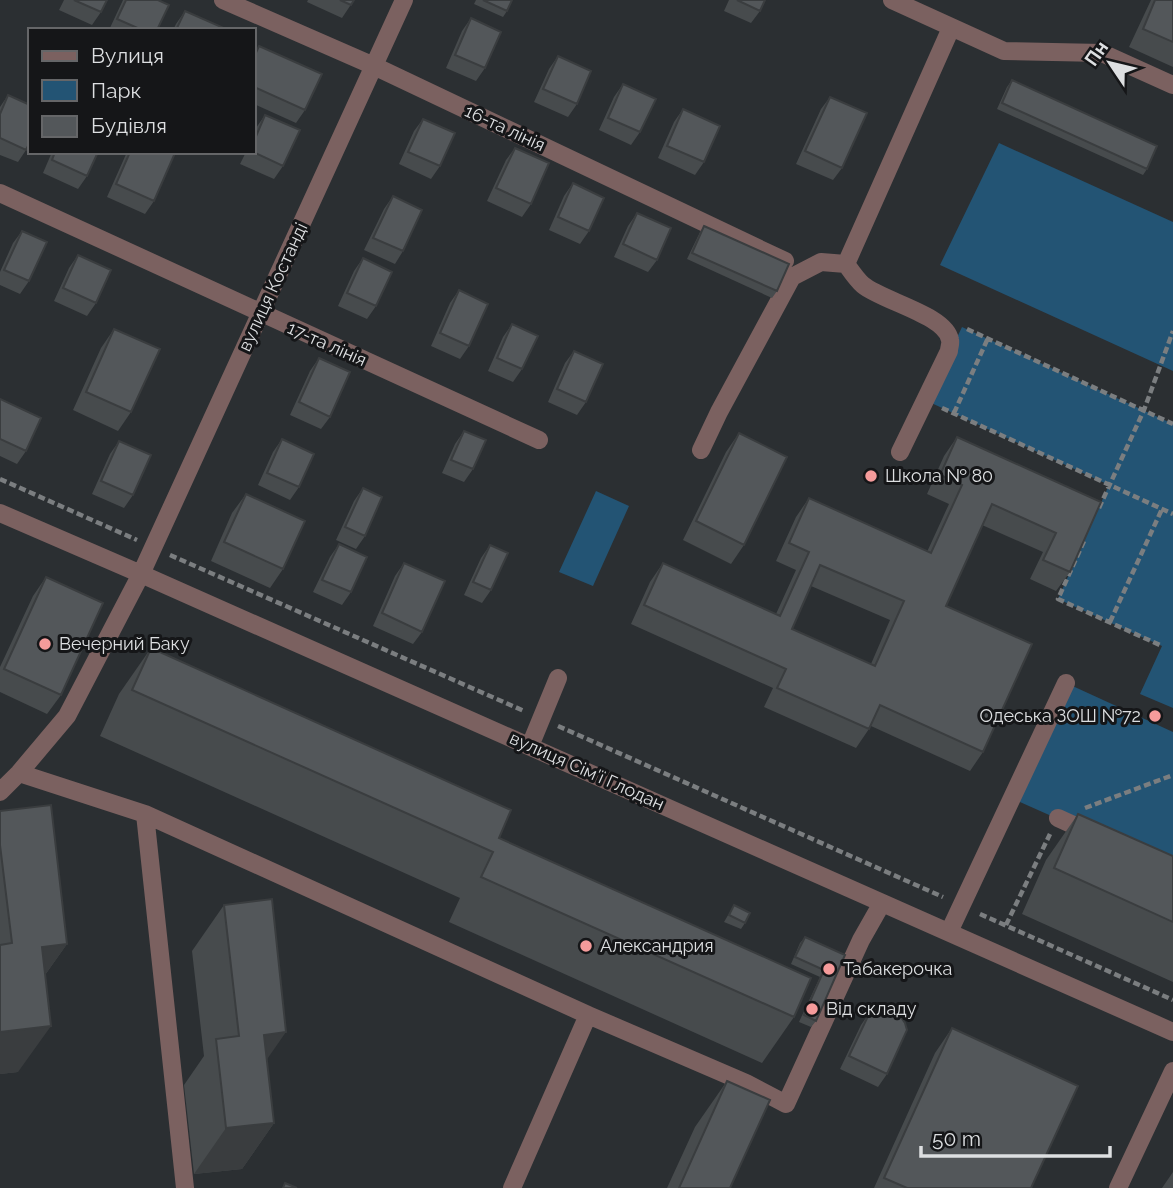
<svg xmlns="http://www.w3.org/2000/svg" width="1173" height="1188" viewBox="0 0 1173 1188" font-family="Raleway,sans-serif">
<rect width="100%" height="100%" fill="#2b2f32"/>
<path fill="#235474" d="M999,143L1173,222V371L940,265Z
M962,327L1173,424V708L1140,694L1162,646L1058,599L1109,485L927,401Z
M596,491L629,506L593,586L559,572Z
M1066,683L1173,732V870L1011,798Z"/>
<g fill="none" stroke-linecap="round" stroke-linejoin="round">
<path stroke="#7b7e80" stroke-width="4.5" stroke-dasharray="7 3.5" stroke-linecap="butt" d="M967,329L1173,424
M942,408L1173,514
M954,413L988,338
M0,479L137,540
M1099,508L1144,410L1173,331
M1084,541L1058,599L1162,646
M170,555L524,711
M1110,622L1162,509
M558,726L943,897
M1085,808L1173,775
M980,914L1173,1000
M1006,925L1050,834"/>
<path stroke="#7b6160" stroke-width="18" d="M223,0L374,66L785,261
M892,0L1004,51L1102,53L1173,85
M0,193L539,440
M846,264L951,28
M701,450L719,412L792,277L821,262L846,264C851,271 857,280 863,285C882,301 946,315 950,340C951,344 949,347 949,351L900,452
M0,513L141,574L1173,1032
M530,746L558,678
M19,773L145,814L588,1015
M0,792L19,773L67,716L141,574L404,0
M145,814L185,1188
M1058,818L1093,834
M949,932L1066,683
M512,1188L588,1015L746,1083L786,1104L861,940L882,903
M1118,1188L1173,1071"/>
</g>
<path fill="#474b4d" fill-rule="evenodd" d="M64,0H107L101,12L92,25L59,10Z
M123,0H158L157,30H109Z
M308,0H354L342,18L307,2Z
M476,0H512L507,11L503,17L474,4Z
M729,0H765L760,11L751,23L724,11Z
M1151,0H1173V67L1129,47Z
M185,11L225,30H173L176,24Z
M471,18L485,68L476,81L446,68L462,31Z
M259,46L305,110L296,123L254,104V53Z
M558,56L577,104L568,117L534,102L549,69Z
M1012,80L1147,169L1143,175L997,109L1007,87Z
M623,84L640,132L631,145L599,130L614,97Z
M8,95L26,150L18,162L0,155V107Z
M830,97L842,168L833,180L796,164L821,109Z
M683,109L704,162L695,175L658,158L674,122Z
M265,115L283,166L274,179L240,164L246,152H254V134L256,128Z
M423,119L440,166L431,179L399,164L414,131Z
M515,148L531,204L522,217L487,201L506,160Z
M52,152H98L87,176L78,189L43,173Z
M127,152H173L154,201L145,214L107,197Z
M573,183L589,231L580,244L549,230L564,196Z
M393,196L403,251L395,264L364,250L384,209Z
M637,213L657,260L648,272L614,257L628,226Z
M704,226L777,291L772,298L687,259L700,232Z
M22,231L29,281L20,294L0,285V272L13,243Z
M78,255L96,303L87,316L54,301L69,268Z
M363,258L376,306L367,319L338,306L354,271Z
M459,290L469,346L460,359L431,346L450,303Z
M512,324L522,369L513,382L488,371L503,337Z
M114,329L131,412L118,431L73,410L101,348Z
M574,351L586,402L577,415L548,402L565,363Z
M319,358L330,417L321,429L290,415L310,371Z
M0,399L26,451L17,464L0,456Z
M464,431L473,469L464,482L442,473L455,444Z
M739,433L744,545L731,564L683,540L726,452Z
M957,437L1101,502L1070,572L1056,591L1030,579L1043,552L982,525L946,606L983,752L970,771L871,726L856,748L764,707L773,688L631,624L650,582L663,563L776,614L796,570L776,561L796,517L809,498L927,552L949,504L927,494L944,456ZM811,586L890,620L871,664L792,629Z
M282,439L299,487L290,500L258,485L273,452Z
M119,441L133,495L124,508L92,494L110,454Z
M363,488L365,536L356,549L336,540L354,501Z
M246,494L283,569L270,588L211,561L232,513Z
M339,544L351,592L342,605L313,592L330,557Z
M490,545L491,590L482,603L464,595L481,558Z
M404,563L422,632L413,644L373,626L395,576Z
M46,577L61,695L47,714L0,692V667L33,596Z
M151,648L499,838L794,1017L762,1063L449,922L460,898L100,736L119,694Z
M0,811L67,944L45,975L18,1072L0,1074Z
M1078,814L1173,856V982L1022,914L1046,860Z
M224,905L274,1123L242,1169L194,1174L184,1085L204,1056L192,951Z
M734,905L745,923L741,929L724,922Z
M805,937L845,955L816,1021L811,1027L799,1022L820,977L791,964L800,943Z
M870,1012L887,1074L878,1087L840,1069L861,1025Z
M952,1028L1031,1188H874L935,1053Z
M727,1081L730,1188H667L695,1127Z
M1173,1172V1188H1162Z"/>
<path fill="#3a3d3f" d="M67,944L35,989L42,947Z
M51,1026L18,1072L0,1074V1032Z
M286,1032L254,1078L264,1035Z
M274,1123L242,1169L194,1174L226,1128Z"/>
<path fill="#53575a" stroke="#3a3d3f" stroke-width="2" fill-rule="evenodd" d="M74,0H107L101,12Z
M126,0H158L169,5L157,30H142L117,19Z
M340,0H354L351,5Z
M483,0H512L507,11Z
M737,0H765L760,11Z
M1155,0H1173V42L1143,29Z
M185,11L226,29L225,30H176Z
M471,18L501,32L485,68L455,55Z
M259,46L322,74L305,110L254,87V57Z
M558,56L591,71L577,104L543,89Z
M1012,80L1157,146L1147,169L1002,103Z
M623,84L656,99L640,132L608,118Z
M8,95L30,105V142L26,150L0,138V114Z
M830,97L867,113L842,168L805,151Z
M683,109L720,126L704,162L667,146Z
M265,115L300,130L283,166L253,152H254V141Z
M423,119L455,133L440,166L408,152Z
M515,148L549,163L531,204L496,188Z
M55,152H98L87,176L52,160Z
M130,152H173L175,153L154,201L116,184Z
M573,183L604,198L589,231L558,217Z
M393,196L422,210L403,251L373,238Z
M637,213L671,228L657,260L623,244Z
M704,226L789,264L777,291L692,253Z
M22,231L47,242L29,281L4,270Z
M78,255L111,270L96,303L63,288Z
M363,258L392,272L376,306L347,293Z
M459,290L488,304L469,346L440,333Z
M512,324L538,336L522,369L497,358Z
M114,329L160,349L131,412L86,392Z
M574,351L603,364L586,402L557,389Z
M319,358L350,372L330,417L299,402Z
M0,399L41,418L26,451L0,439Z
M464,431L486,440L473,469L451,460Z
M739,433L787,457L744,545L696,521Z
M957,437L1101,502L1070,572L1043,560L1056,533L992,504L946,606L1032,644L983,752L880,705L869,729L777,688L786,669L644,605L663,563L780,616L809,552L789,543L809,498L931,553L962,485L940,475ZM820,565L904,601L875,666L792,629Z
M282,439L314,454L299,487L267,473Z
M119,441L151,455L133,495L101,481Z
M363,488L382,497L365,536L345,527Z
M246,494L305,521L283,569L224,542Z
M339,544L367,557L351,592L322,580Z
M490,545L508,553L491,590L473,582Z
M404,563L445,581L422,632L382,613Z
M46,577L103,603L61,695L4,669Z
M151,648L511,810L499,838L811,978L794,1017L481,877L493,852L132,690Z
M51,805L67,944L42,947L51,1026L0,1032V945L12,943L0,845V811Z
M1078,814L1173,856V922L1054,868Z
M272,899L286,1032L264,1035L274,1123L226,1128L216,1039L239,1036L224,905Z
M734,905L750,913L745,923L729,915Z
M805,937L845,955L816,1021L804,1015L824,970L795,957Z
M877,1010L893,1012L900,1016L905,1023L907,1030L887,1074L849,1056L870,1012Z
M952,1028L1078,1086L1031,1188H907L884,1178Z
M727,1081L770,1100L730,1188H679Z
M285,1183L297,1188H283Z"/>
<g fill="#f59b9b" stroke="#151618" stroke-width="2.5">
<circle cx="871" cy="476" r="7"/>
<circle cx="45" cy="644" r="7"/>
<circle cx="1155" cy="716" r="7"/>
<circle cx="586" cy="946" r="7"/>
<circle cx="829" cy="969" r="7"/>
<circle cx="812" cy="1009" r="7"/>
</g>
<g text-anchor="middle" stroke-width="6" stroke-linejoin="round" paint-order="stroke">
<g font-size="18" fill="#dddfe1" stroke="#151618">
<text transform="translate(505 128) rotate(25)" y="6">16-та лінія</text>
<text transform="translate(273 287) rotate(-65)" y="6">вулиця Костанді</text>
<text transform="translate(327 344) rotate(24)" y="6">17-та лінія</text>
<text transform="translate(587 771) rotate(24)" y="6">вулиця Сім'ї Глодан</text>
</g>
<g font-size="18" fill="#dddfe1" stroke="#151618" text-anchor="start">
<text x="885" y="482">Школа № 80</text>
<text x="59" y="650">Вечерний Баку</text>
<text x="1141" y="722" text-anchor="end">Одеська ЗОШ №72</text>
<text x="600" y="952">Александрия</text>
<text x="843" y="975">Табакерочка</text>
<text x="826" y="1015">Від складу</text>
</g>
</g>
<rect x="28" y="28" width="228" height="126" fill="#151618" stroke="#656668" stroke-width="2"/>
<rect x="42" y="51" width="35" height="10" fill="#7b6160" stroke="#656668" stroke-width="2"/>
<text x="91" y="63" font-size="21" fill="#dddfe1">Вулиця</text>
<rect x="42" y="80" width="35" height="21" fill="#235474" stroke="#656668" stroke-width="2"/>
<text x="91" y="98" font-size="21" fill="#dddfe1">Парк</text>
<rect x="42" y="116" width="35" height="21" fill="#53575a" stroke="#656668" stroke-width="2"/>
<text x="91" y="133" font-size="21" fill="#dddfe1">Будівля</text>
<g transform="translate(1110 63) rotate(305)" stroke="#151618" stroke-width="5" paint-order="stroke">
<path d="M0-5L12 26L0 18L-12 26Z" fill="#dddfe1"/>
<text y="-10" font-size="19" font-weight="bold" text-anchor="middle" fill="#dddfe1">Пн</text>
</g>
<path d="M921 1146v10h189v-10" fill="none" stroke="#dddfe1" stroke-width="3.5"/>
<text x="932" y="1146" font-size="21" fill="#dddfe1" stroke="#151618" stroke-width="5" paint-order="stroke">50 m</text>
</svg>
